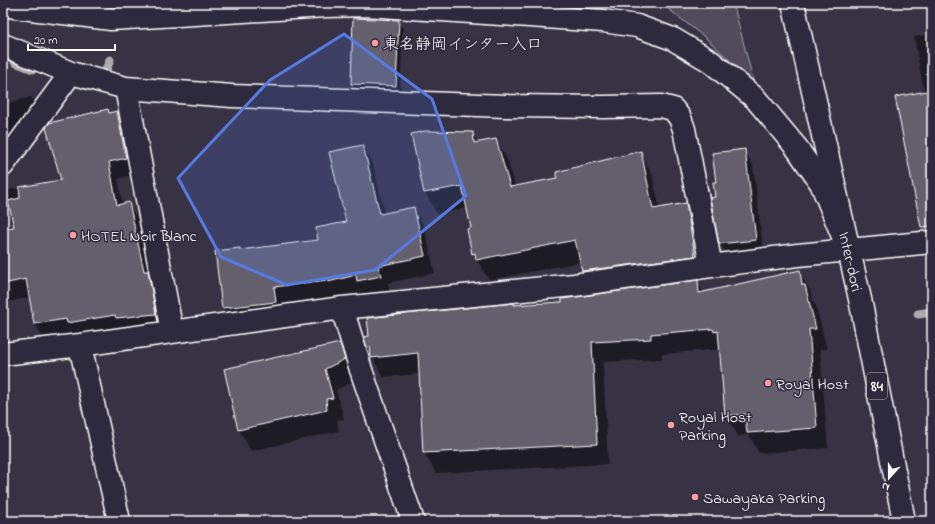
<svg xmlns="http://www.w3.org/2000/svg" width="935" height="524" viewBox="0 0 935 524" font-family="'Indie Flower','Klee One',sans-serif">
<rect width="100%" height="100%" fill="#373345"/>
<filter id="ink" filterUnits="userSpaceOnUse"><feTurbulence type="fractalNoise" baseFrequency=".025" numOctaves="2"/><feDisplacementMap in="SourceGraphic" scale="8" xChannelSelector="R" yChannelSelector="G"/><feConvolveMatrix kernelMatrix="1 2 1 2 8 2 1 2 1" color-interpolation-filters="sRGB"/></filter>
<g filter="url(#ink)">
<path fill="#514c5c" stroke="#a8a6ae" d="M692,3H733L754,83L707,39L667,8Z"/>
<path fill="#0007" d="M398,21L403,29L400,93L356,92L352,84Z
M932,34V230L918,205L924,92L914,37Z
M31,97L41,114L3,165V104Z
M108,110L110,114L116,112L126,128L135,174L118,179L123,205L129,204L138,220L150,277L157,288L165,331L44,340L35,323L30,297L3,303V230L15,228L7,190L62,181Z
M472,133L478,143L496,140L508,161L515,187L559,179L640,153L652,174L660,209L685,204L697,225L707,277L595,292L582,271L581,262L489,280L473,253L472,229L468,208L437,214L425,193Z
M363,146L373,164L385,214L414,208L424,226L435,273L388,283L390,294L368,298L365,293L339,299L338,298L284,305L286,319L233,326L223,308L216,252L240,251L320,240L347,223Z
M744,150L753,165L764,255L729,259L720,244L712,199L716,198L717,183Z
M930,260H932V272Z
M799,272L811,292L812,298L816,306L827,349H820L828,448L759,453L749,435L738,436L726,415L721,349L662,354V359L603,362L608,464L436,473L424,453L420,374L383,377L372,357L371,353L365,338L515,306L563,303L697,282L704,293Z
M339,344L351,365L356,380L336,390L344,419L337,420L339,431L251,451L239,430Z"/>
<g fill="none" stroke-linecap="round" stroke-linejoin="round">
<path stroke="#adabb2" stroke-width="9" d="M15,62L33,69
M106,70L110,60
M918,314L932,312"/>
</g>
<path fill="#635f6d" stroke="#fff" d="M353,18L399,20L396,86L351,84Z
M932,90V226L921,227L895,97Z
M108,109L109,113L117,111L126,158L109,162L117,205L129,202L144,271H148L156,314L116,318L115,315L67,323L66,319L34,324L26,279L3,284V229L14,227L8,201L20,198L19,187L61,180L46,128L49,123Z
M425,131L473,132L474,143L496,139L510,187L557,178L556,172L641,151L653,209L686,203L695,256L582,271L575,240L476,260L475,253L472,254L467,229L471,228L462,186L424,193L411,134Z
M363,145L380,214L414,207L425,256L378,266L381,276L357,281L356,275L328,282L327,280L274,287L276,302L222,308L215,251L240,248V250L318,240L316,228L346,222L329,152Z
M745,149L756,240L719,244L710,198L715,197L713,182H716L712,153Z
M800,270L802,285H805L816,329H809L817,428L747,433L745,414L725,416L718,331L714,332L713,329L651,334V339L592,342L597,444L423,453L418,353L371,358L370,346L367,348L364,337L369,336L367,318L514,303V305L562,302V299L698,280L699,293Z
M340,343L345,359L325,369L333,398L326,399L327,410L238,430L224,369Z"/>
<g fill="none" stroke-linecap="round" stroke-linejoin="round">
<defs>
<path id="minor" d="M3,45L71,73L126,88L232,96L506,106L603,107L661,106L673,109L680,118L684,129L711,266
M126,88L172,332
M3,165L71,73
M342,308L361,370L413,521
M80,345L119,521
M3,354L80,345L342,308L574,285L711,266L798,255L932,242"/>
<g id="major">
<path id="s1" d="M793,3L860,299L904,521"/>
</g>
<path id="highway" d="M3,4L15,7L111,19L326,6L366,5L603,21L637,26L673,39L710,61L755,98L796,147L821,183L849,251"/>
</defs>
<use href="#minor" stroke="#fff" stroke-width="25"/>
<use href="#major" stroke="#fff" stroke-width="25"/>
<use href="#highway" stroke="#fff" stroke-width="25"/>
<use href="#minor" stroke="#2f2a3d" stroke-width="22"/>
<use href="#major" stroke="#2f2a3d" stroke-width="22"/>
<use href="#highway" stroke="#2f2a3d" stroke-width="22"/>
</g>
</g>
<path fill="#567ae2" fill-opacity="0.2" stroke="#567ae2" stroke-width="3" stroke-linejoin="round" d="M344,34L432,99L466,196L375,270L287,285L221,257L178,178L270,80Z"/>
<g fill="#ff9aa2" stroke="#2f2a3d" stroke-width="1.5">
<circle cx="375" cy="43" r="4"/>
<circle cx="73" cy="235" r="4"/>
<circle cx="768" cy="383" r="4"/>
<circle cx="671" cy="425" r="4"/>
<circle cx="695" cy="497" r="4"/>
</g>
<g text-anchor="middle" stroke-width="3" stroke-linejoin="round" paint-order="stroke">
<rect fill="#2f2a3d" stroke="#c1bfc5" stroke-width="1" x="867" y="373" width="20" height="26" rx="3"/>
<g font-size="15" font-weight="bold" fill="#fff">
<text x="877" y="391">84</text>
</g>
<g font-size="16" fill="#fff" stroke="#2f2a3d" text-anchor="start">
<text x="383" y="49">東名静岡インター入口</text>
<text x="81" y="241">HOTEL Noir Blanc</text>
<text x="776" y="389">Royal Host</text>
<text x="679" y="422">Royal Host<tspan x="679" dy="18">Parking</tspan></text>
<text x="703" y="503">Sawayaka Parking</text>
</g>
<g font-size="16" fill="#fff" stroke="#2f2a3d">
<text dy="6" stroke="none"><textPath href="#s1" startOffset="265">Inter-dori</textPath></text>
</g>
</g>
<rect width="935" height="524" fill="none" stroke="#2f2a3d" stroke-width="16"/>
<rect x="8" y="8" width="919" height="508" fill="none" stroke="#fff" stroke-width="1.5" filter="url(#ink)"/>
<g transform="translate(889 478) rotate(201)" stroke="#2f2a3d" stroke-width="3" paint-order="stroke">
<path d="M0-3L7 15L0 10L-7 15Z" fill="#ffffff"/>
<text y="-6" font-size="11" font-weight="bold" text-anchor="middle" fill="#ffffff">N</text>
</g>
<path d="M28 44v6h87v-6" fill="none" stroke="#ffffff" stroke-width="2"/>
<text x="34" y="44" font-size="12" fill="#ffffff" stroke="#2f2a3d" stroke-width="3" paint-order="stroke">20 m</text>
</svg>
